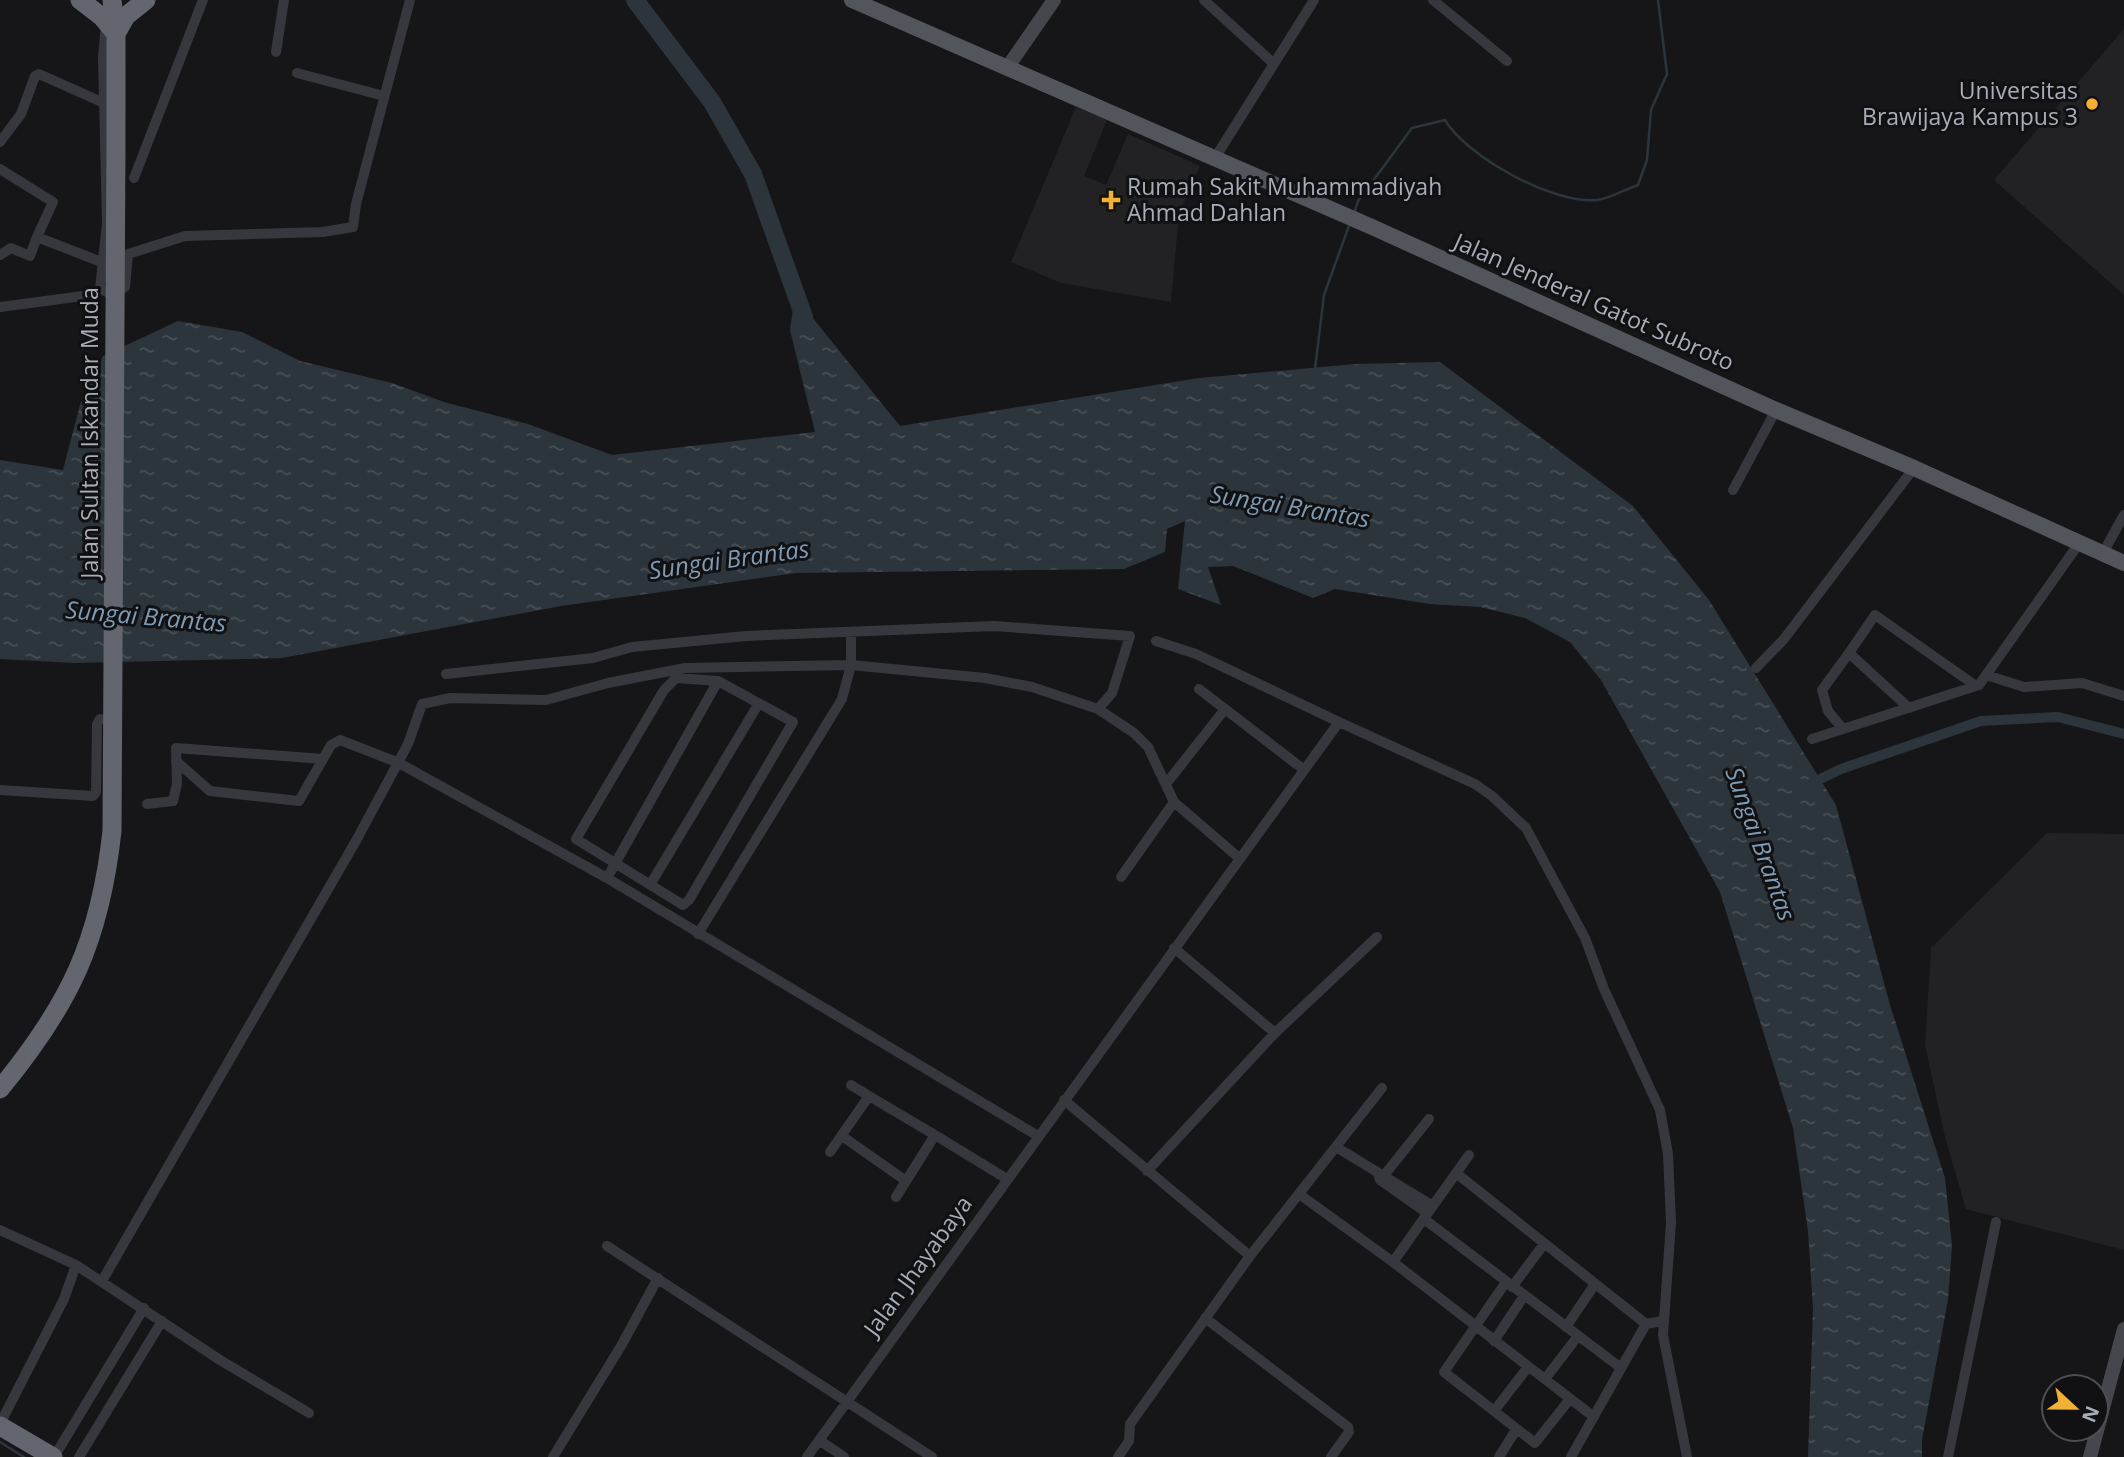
<svg xmlns="http://www.w3.org/2000/svg" width="2124" height="1457" viewBox="0 0 2124 1457" font-family="'Open Sans',sans-serif">
<defs>
<pattern id="water-ripples" width="26" height="14" patternUnits="userSpaceOnUse" patternTransform="scale(1.75)"><rect width="26" height="14" fill="#2c353c"/><path d="M2 4q2-2 4 0t4 0M15 11q2-2 4 0t4 0" fill="none" stroke="#485056"/></pattern>
</defs>
<rect width="100%" height="100%" fill="#161618"/>
<path fill="#222225" d="M2124,29V295L1994,180Z
M1076,107L1107,120L1084,176L1106,185L1128,134L1200,166L1179,214L1171,302L1061,283L1011,262Z
M2047,833L2124,834V1250L1966,1209L1945,1137L1925,1045L1931,948Z"/>
<path fill="url(#water-ripples)" d="M795,296L900,426L1199,378L1355,364L1440,362L1633,506L1709,600L1836,805L1890,1005L1945,1178L1952,1246L1948,1300L1922,1440V1457H1808L1813,1309L1808,1231L1793,1128L1720,892L1601,680L1570,642L1525,618L1480,607L1430,604L1335,589L1313,598L1233,566L1208,567L1221,605L1178,589L1185,521L1167,529L1165,552L1124,569L796,573L561,606L282,658L74,663L0,659V460L63,470L80,405L103,356L178,321L242,332L300,361L392,383L444,402L528,424L612,455L815,432L790,330Z"/>
<g fill="none" stroke-linecap="round" stroke-linejoin="round">
<path stroke="#2c353c" stroke-width="2.5" d="M1354,214L1358,201L1412,128L1445,120C1467,157 1554,205 1598,200C1611,198 1626,189 1638,185L1647,160L1651,110L1667,74L1658,0
M1315,369L1324,295L1350,223
M0,1442L24,1457"/>
<path stroke="#2c353c" stroke-width="10" d="M1808,785L1841,769L1981,721L2058,717L2124,734"/>
<path stroke="#2c353c" stroke-width="18" d="M635,0L712,102L753,174L804,317"/>
<path stroke="#37383d" stroke-width="10" d="M1204,0L1273,63
M1433,0L1507,61
M276,52L284,0
M297,73L384,96
M0,142L21,114L35,76L39,74L104,103
M1215,158L1314,0
M0,169L53,202L37,237L104,263
M134,178L203,0
M0,255L11,248L30,256L37,237
M100,289L107,223L103,58L106,23
M0,307L83,296L100,289L110,293L125,287L128,254L185,236L323,232L353,227L356,204L410,0
M1733,490L1776,410
M2103,553L2124,515
M1156,641L1196,654L1339,722
M1756,668L1784,639L1914,468
M446,674L593,658L632,647L746,636L994,626L1130,636L1112,693L1098,709
M1986,675L2024,687L2082,683L2124,696
M676,678L718,681L793,722L689,900L683,905L576,839L664,690Z
M1199,689L1303,769
M1909,708L1849,653L1875,615L1976,686
M1843,729L1828,711L1822,690L1849,653
M1812,739L1979,685L2080,542
M176,761L210,791L299,801L323,759
M1166,784L1225,709
M0,790L93,796L96,792L97,724L100,719
M147,804L173,801L177,784L176,748L323,759L331,745L340,740L399,763L607,878L1038,1136
M1121,877L1174,802
M607,878L718,681
M650,885L759,703
M698,934L842,699L851,665V632
M1174,948L1275,1033L1377,937
M851,1085L869,1096
M1064,1100L1250,1256
M935,1135L1007,1179
M842,1136L906,1181
M1336,1147L1433,1206
M830,1152L869,1096L935,1135L896,1197
M1147,1171L1275,1033
M1456,1173L1646,1324L1663,1321
M1378,1174L1380,1180L1427,1213
M1382,1178L1429,1119
M1299,1194L1393,1262L1594,1417
M1424,1219L1621,1368
M0,1230L76,1265L220,1360L309,1413
M607,1246L932,1457
M1393,1262L1469,1155
M102,1281L357,839L408,744L422,704L450,698L546,700L608,683L685,668L851,665L985,678L1032,687L1098,709L1134,733L1148,747L1174,802L1238,857
M1506,1282L1444,1372L1535,1443L1570,1399
M1512,1287L1544,1244
M1205,1318L1348,1427L1349,1432L1331,1457
M1566,1327L1595,1284
M1494,1341L1524,1296
M1545,1379L1578,1336
M1494,1411L1528,1367
M0,1424L64,1299L76,1265
M819,1440L844,1457
M54,1457L144,1308
M79,1457L162,1321
M553,1457L621,1346L658,1278
M807,1457L1339,722L1475,784L1492,796L1526,828L1585,938L1604,989L1660,1110L1668,1154L1671,1223L1663,1335L1687,1457
M1118,1457L1129,1441L1130,1424L1250,1256L1382,1088
M1499,1457L1516,1430
M1571,1457L1646,1324
M1948,1457L1996,1222"/>
<path stroke="#45474d" stroke-width="14" d="M1007,68L1054,0
M2090,1457L2124,1329"/>
<path stroke="#53555c" stroke-width="16" d="M852,0L1372,227L1776,410L1914,468L2124,563"/>
<path stroke="#63666e" stroke-width="19" d="M80,0L102,17L116,34
M116,34L126,16L146,0
M0,1089C70,1004 100,941 112,831L116,146V34L112,0
M0,1426L53,1457"/>
</g>
<g fill="#f2b134" stroke="#111113" stroke-width="2.5">
<circle cx="2092" cy="104" r="7"/>
<path d="M1107.5 189.5h7v7h7v7h-7v7h-7v-7h-7v-7h7z"/>
</g>
<g text-anchor="middle" stroke-width="6" stroke-linejoin="round" paint-order="stroke">
<g font-size="23" fill="#a8adb8" stroke="#111113" text-anchor="end">
<text x="2078" y="99">Universitas<tspan x="2078" dy="26">Brawijaya Kampus 3</tspan></text>
<text x="1127" y="195" text-anchor="start">Rumah Sakit Muhammadiyah<tspan x="1127" dy="26">Ahmad Dahlan</tspan></text>
</g>
<g font-size="23" fill="#a8adb8" stroke="#111113">
<text transform="translate(1594 302) rotate(24)" y="8">Jalan Jenderal Gatot Subroto</text>
<text transform="translate(90 433) rotate(-90)" y="8">Jalan Sultan Iskandar Muda</text>
<text transform="translate(918 1266) rotate(-54)" y="8">Jalan Jhayabaya</text>
</g>
<g font-size="24" font-style="italic" fill="#7f9bb3" stroke="#111113">
<text transform="translate(1290 507) rotate(9)" y="8">Sungai Brantas</text>
<text transform="translate(729 560) rotate(-8)" y="8">Sungai Brantas</text>
<text transform="translate(146 617) rotate(5)" y="8">Sungai Brantas</text>
<text transform="translate(1760 844) rotate(70)" y="8">Sungai Brantas</text>
</g>
</g>
<g transform="translate(2075 1408) rotate(112)"><circle r="33" fill="#111113" stroke="#4d4f55" stroke-width="2"/>
<path d="M0-5L12 26L0 18L-12 26Z" fill="#f2b134"/>
<text y="-10" font-size="19" font-weight="bold" text-anchor="middle" fill="#a8adb8">N</text>
</g>
</svg>
